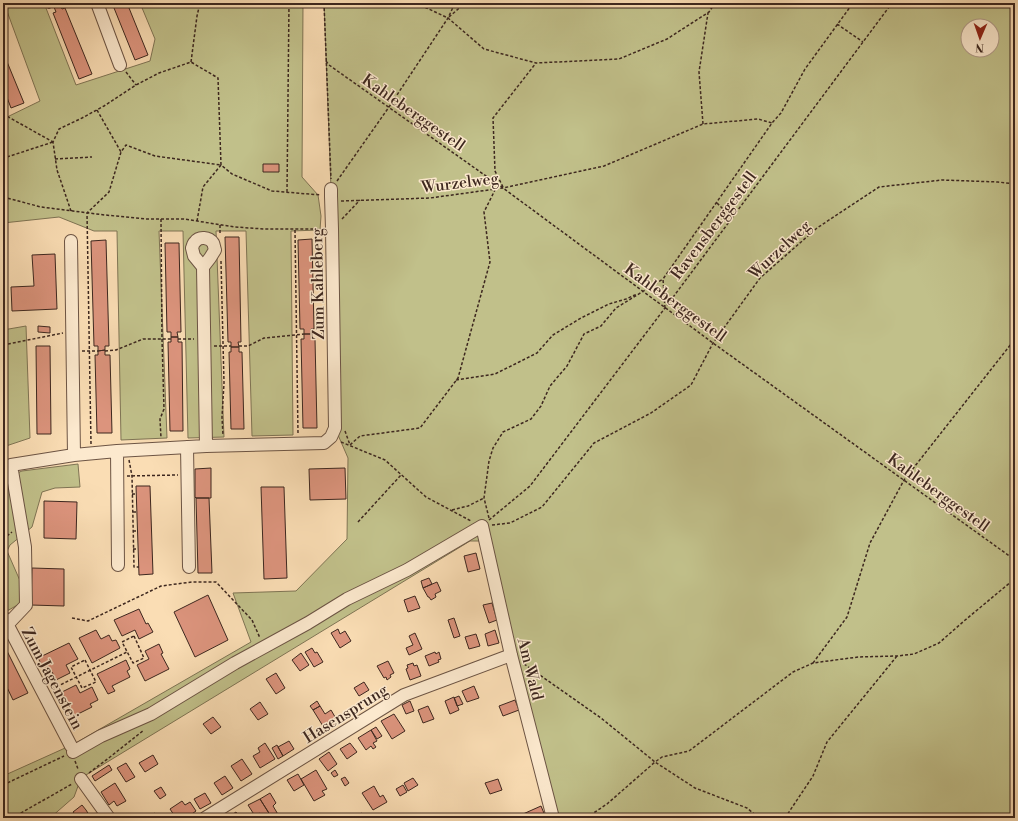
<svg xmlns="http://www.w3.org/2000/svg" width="1018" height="821" viewBox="0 0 1018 821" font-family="'Libre Bodoni',serif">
<rect width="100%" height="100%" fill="#faddb4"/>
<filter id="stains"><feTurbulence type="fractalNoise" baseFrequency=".005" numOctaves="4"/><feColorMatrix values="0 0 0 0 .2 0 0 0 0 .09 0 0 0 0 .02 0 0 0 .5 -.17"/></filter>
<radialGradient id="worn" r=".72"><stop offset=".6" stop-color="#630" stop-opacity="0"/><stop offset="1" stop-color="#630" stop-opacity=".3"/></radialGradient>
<path fill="#c1c08a" stroke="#7f7454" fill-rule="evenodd" d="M4,3H44L76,85L150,61L155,39L140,3H303L302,177L318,195L321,216L320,230L291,231L293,435L252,436L246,231H216L224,437L188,438L183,231H159L167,438L121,440L117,231H94L59,217L3,223V119L40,101Z
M324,3H1015V818H559L518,666L486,541H470L81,778L74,797L50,818H3V776L74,744L251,642L233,593L296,591L347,539L348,458L335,428L331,189ZM968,26H992V50H968Z
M26,326L30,438L3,447V330Z
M78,464L80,487L55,488L42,492L32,527L10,545L7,551L21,583V603L7,611L3,604V479L22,471Z"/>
<path fill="#dc947d" stroke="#3d271f" d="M112,3H127L148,55L135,60Z
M60,5L62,9L65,8L92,74L79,79L53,13L56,12L54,7Z
M3,52L24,103L11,108L3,87Z
M263,164H279V172H263Z
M225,237H239L241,342H238L239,347H231V342H228Z
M312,239L314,329H311V334H304V329H300L298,240Z
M106,240L109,346H105V350L98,351V346H94L91,241Z
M165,243H179L181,332H177L178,337H171V332H167Z
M55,254L57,309L12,311L11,287L34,286L32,255Z
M38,326L50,327V333L38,332Z
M304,334H311V339H315L317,428H303L301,339H304Z
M171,337H178V342H182L183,431H170L168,342H171Z
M36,346H50L51,434H37Z
M231,347H239V352H242L244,429H231L229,352H231Z
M105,350V355H110L112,433H97L95,355H98V351Z
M211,468V498H196L195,497V469Z
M345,468L346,499L310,500L309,469Z
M136,486H150L153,574L139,575Z
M261,487H284L287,578L264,579Z
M196,498H209L212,573H198Z
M44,501L77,502L76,539L44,538Z
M476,553L480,569L468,572L464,556Z
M32,568L64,569V606L31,605Z
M429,578L432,584L423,588L421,581Z
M437,582L441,591L435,594L436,597L431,600L429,597H428L423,588Z
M208,595L228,640L195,657L174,612Z
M415,596L420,608L408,612L404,600Z
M492,603L497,620L489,623L483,605Z
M139,609L146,624L148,623L153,632L139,639L135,630L122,636L114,620Z
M454,618L460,636L454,638L448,620Z
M338,629L340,634L345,631L351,641L340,648L331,633Z
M96,630L101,639L109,635L112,641L116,640L120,648L92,663L79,638Z
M495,630L499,643L488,646L485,634Z
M415,633L422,649L409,655L406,648L413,645L409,636Z
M476,634L480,646L469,649L465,637Z
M3,643L28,693L13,700L3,679Z
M69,643L78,659L66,665L70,673L56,680L52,672L46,674L38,658Z
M159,644L163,653L161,654L169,669L145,681L137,665L149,659L145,651Z
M312,648L315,653L317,652L323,662L314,667L305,652Z
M435,652L436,654L439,652L441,659L438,660L439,662L429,666L425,656Z
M301,653L309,665L300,671L292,660Z
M126,660L130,669L127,671L130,677L112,686L115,691L108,694L97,674Z
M388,661L394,673L390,675L391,677L387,680L386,677L384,678L377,666Z
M413,663L414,666L417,665L421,676L410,680L406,669L408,668L407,665Z
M276,673L285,688L276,694L266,679Z
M364,682L369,690L359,696L354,688Z
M76,685L80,693L92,687L98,700L90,704L92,707L68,719L61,704L66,701L62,692Z
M474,686L479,698L467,702L462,691Z
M459,696L463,704L457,706L454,698Z
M454,697L459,710L450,714L445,701Z
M515,700L519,710L503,716L499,706Z
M317,701L320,706L313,710L310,706Z
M410,701L414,711L406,714L402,705Z
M260,702L268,714L258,720L250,709Z
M320,706L325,714L331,710L338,722L326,731L313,710Z
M428,706L434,719L423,723L418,710Z
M394,714L405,731L392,739L381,721Z
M213,717L221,727L211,734L203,724Z
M376,727L382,736L377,739L371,730Z
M371,730L377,741L373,743L376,747L373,749L371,746L366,750L358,738Z
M289,741L294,749L283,756L278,747Z
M265,743L275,759L260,768L253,756L260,752L258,748Z
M350,743L357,752L347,759L340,749Z
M277,745L283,756L278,759L272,748Z
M329,752L337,764L328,771L319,759Z
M153,755L158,764L145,772L139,763Z
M242,759L252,774L241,781L231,766Z
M126,763L135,777L126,782L117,768Z
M109,765L112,770L95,781L92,776Z
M316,770L327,789L322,791L325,795L314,801L301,779Z
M335,770L338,775L334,777L331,773Z
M298,774L304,785L294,791L287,780Z
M225,776L233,788L222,795L214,783Z
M345,777L349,783L345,786L341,779Z
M413,778L418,785L408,791L404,783Z
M498,779L502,790L490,794L485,783Z
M115,783L126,801L117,806L114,801L109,805L101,792Z
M403,785L407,792L400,796L396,789Z
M374,786L380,797L383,795L387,802L373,810L362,793Z
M161,787L166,795L160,799L154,791Z
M205,793L211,803L200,809L194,799Z
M270,793L276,803L273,806L279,816L276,818H272L260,799Z
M260,799L272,818H263L260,813L255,816L248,805Z
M182,801L185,805L190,802L196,811L186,818H176L170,809Z
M82,805L86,810L91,818H77L73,812Z
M541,806L546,818H524L523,814Z
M236,812L240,818H231L230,816Z
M155,813L158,818L162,815L163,818H150L149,817Z
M362,813L365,818H353Z"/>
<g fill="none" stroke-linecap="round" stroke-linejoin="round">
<defs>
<path id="minor" d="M97,3L120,65
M71,241L74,455
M203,267L210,258L215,250C214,247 214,245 213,243C209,237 199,236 195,242C193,243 193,246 192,248L194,256L203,267L206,446
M187,447L189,567
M117,451L118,565
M3,468L11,465L74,455L117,451L206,446L324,443L331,437L335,428L332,229L331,196V189
M4,618L71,746
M7,625L26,605L25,547L11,465
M73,752L101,736L151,714L235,663L308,623L347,599L407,570L482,526L511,655L553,818
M81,779L109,818
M205,818L404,695L511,655"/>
</defs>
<use href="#minor" stroke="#6c5444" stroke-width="14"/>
<path stroke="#3d271f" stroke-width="1.5" stroke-dasharray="3 2" stroke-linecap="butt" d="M23,3L49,8L54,7
M324,3L331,179
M416,3L448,18L484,49L536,63L619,59L667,39L709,12L715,3
M60,5L63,3
M449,17L465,3
M837,24L863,42
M326,61L329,65L503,188L713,343L1015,560
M191,62L197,16L200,3
M126,72L136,85
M97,110L121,152
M3,114L53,142
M703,124L699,72L708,13
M3,141L7,157L3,166
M7,157L53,142
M55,159L92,157
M337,181L389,107L448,18L455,3
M503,187L495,171L493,118L536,63
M287,192L289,3
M3,197L41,207L105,215L147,219H184L235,227L264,229H322
M341,201L430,198L503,188L604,166L703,124L758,119L772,123
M717,203L732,218
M71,211L57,170L53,142L59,129L82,118L104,106L136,85L159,73L191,62L218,78L221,165L232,174L272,191L321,195
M161,219L162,339L164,409L160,419L161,438
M342,219L360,200
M197,221L203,187L221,165
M220,225V235
M295,230L298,434
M221,261L224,383L222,417L223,435
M665,308L663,279L772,123L781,113L805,69L853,3
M311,334H323
M178,339H194
M3,345L63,333
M214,346H231
M239,346H248L264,338L304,334
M82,351H98
M105,351L116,350L143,339H171
M456,380L495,374L537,353L553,335L581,318L609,304L626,299L637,294
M345,431L350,445L360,436L420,428L458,378L490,262L484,212L495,190
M341,442L385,460L426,497L471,521
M91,444L87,213L109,192L121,152L126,145L155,156L221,165
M129,460L132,476L134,567H139
M127,476L178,475
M132,494H137
M452,510L468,506L484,498
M133,512H137
M489,518L484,498L489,461L493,448L503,432L531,419L541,406L550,386L567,366L584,334L601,326L616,308L663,279
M489,520L530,486L665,308L892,3
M358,522L401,475
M492,525L510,523L542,507L594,443L651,413L691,385L713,343L760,278L817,228L879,187L942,180L998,182L1015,184
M133,531H138
M3,539L12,532
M133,549H138
M72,618L88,621L161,586L192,582H216L252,620L260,638
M134,636L144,658L133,663L122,642Z
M85,660L96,682L82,688L71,667Z
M813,663L847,617L870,543L904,480L1015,339
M524,664L601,718L655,762L662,757L689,751L793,672L813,663L858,657L897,656L914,654L939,643L964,621L1012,581L1015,573
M52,689L127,652
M3,759L5,754
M75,761L78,769
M89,773L110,757L144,730
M3,785L64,756
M12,818L72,784
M586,818L607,804L655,762L695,788L747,808L759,818
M785,818L813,776L827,742L897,656"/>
<use href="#minor" stroke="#fce9ce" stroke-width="12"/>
</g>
<g text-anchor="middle" stroke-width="3" stroke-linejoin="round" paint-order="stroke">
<g font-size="16" fill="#3d271f" stroke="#fce9ce">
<text transform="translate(414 112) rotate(35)" y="6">Kahleberggestell</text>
<text transform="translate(460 182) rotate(-7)" y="6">Wurzelweg</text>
<text transform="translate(713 225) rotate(-53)" y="6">Ravensberggestell</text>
<text transform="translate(779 249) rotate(-43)" y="6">Wurzelweg</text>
<text transform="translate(317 284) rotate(-91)" y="6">Zum Kahleberg</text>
<text transform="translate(676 302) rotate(36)" y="6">Kahleberggestell</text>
<text transform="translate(939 492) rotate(36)" y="6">Kahleberggestell</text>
<text transform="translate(531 669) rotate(76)" y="6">Am Wald</text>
<text transform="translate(53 678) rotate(62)" y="6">Zum Jagenstein</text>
<text transform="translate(345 713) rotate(-32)" y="6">Hasensprung</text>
</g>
</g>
<rect width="1018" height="821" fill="none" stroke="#faddb4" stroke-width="16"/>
<rect x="4" y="4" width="1010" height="813" fill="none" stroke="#3d271f" stroke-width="2"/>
<rect x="8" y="8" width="1002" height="805" fill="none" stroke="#3d271f"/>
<g transform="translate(980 38) rotate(182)"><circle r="19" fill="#fce9ce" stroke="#b09b88"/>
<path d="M0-3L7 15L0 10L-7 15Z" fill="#8f2418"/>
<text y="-6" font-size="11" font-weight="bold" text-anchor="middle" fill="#3d271f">N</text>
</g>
<rect width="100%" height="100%" filter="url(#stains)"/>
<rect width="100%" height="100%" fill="url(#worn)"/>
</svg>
